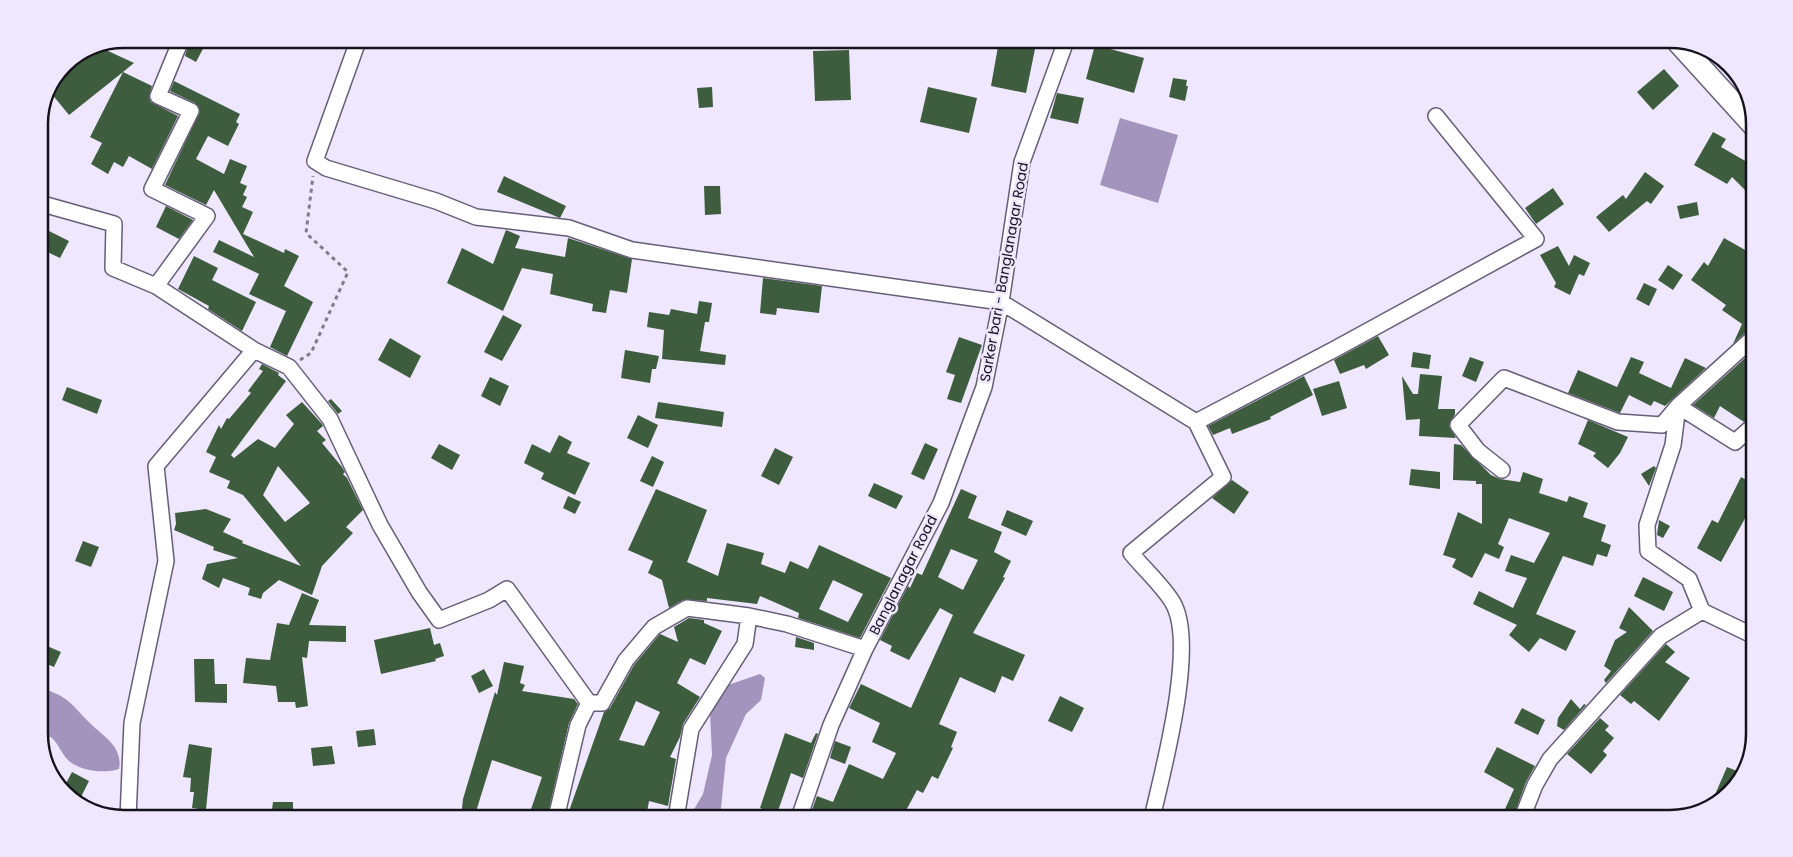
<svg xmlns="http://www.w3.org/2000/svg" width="1793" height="857" viewBox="0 0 1793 857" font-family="Poppins,sans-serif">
<rect width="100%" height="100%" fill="#eee7fe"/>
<path fill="#a294bc" d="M1120,118L1178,135L1158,203L1100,185Z
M760,674L765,678L761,700L746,714L726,758L720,818H689L703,794L712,755L710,712L718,695L728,685Z
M39,688C69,695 72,706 92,725C106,738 123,748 119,769C104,774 78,771 67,759C62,754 58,743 51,737L45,736L39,739Z"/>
<path fill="#3e5c3e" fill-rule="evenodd" d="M999,41L1036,44L1026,93L991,86Z
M91,45H110L106,50L134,63L123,72L152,86L149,97L151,102L178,116L152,169L129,156L123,167L114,162L108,174L91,164L102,143L90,137L123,72L69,115L51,93L64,67Z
M188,45H205L196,62L185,56Z
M1095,45L1144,58L1134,93L1086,79Z
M849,50L851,100L815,101L813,51Z
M1664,69L1679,86L1653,110L1637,92Z
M1173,78L1187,80L1186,86H1188L1185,101L1169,97Z
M1741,80L1745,91L1748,101L1735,86Z
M174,81L240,114L236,122L239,124L228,146L208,136L196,159L224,174L230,159L247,166L240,183L247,186L243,195L247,197L242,207L253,212L243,234L284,253L285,249L299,256L284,286L313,302L287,356L270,347L286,311L249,294L259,274L213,252L219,240L254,257L214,190L206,205L165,185L200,111L195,103L170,91Z
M712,87L713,107L699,108L697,88Z
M928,87L977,98L969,133L920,122Z
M1057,93L1084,98L1078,124L1050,118Z
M1713,132L1726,139L1721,147L1754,166V199L1732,177L1727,184L1694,165Z
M1645,172L1664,186L1651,204L1647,201L1609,232L1596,217L1623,195L1626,199Z
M504,176L566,206L560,218L497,192Z
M704,186H720L721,214L705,215Z
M1553,188L1564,204L1536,224L1525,208Z
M1697,202L1699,215L1680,219L1677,206Z
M166,206L193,220L179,239L156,227Z
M39,226L69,241L60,258L39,248Z
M506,230L520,236L515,248L565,257L568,238L632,259L627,293L610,290L606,313L592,311L593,304L550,294L553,274L522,268L503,311L447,283L462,248L493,264Z
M1724,238L1754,255V328L1748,330L1733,344L1742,324L1722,310L1726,305L1691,280L1704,262L1708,266Z
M1558,246L1569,266L1574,255L1590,263L1584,276L1579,274L1570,295L1554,287L1556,283L1540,255Z
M194,256L218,268L212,280L256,302L242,331L208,309L209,306L178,289Z
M1668,265L1683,275L1673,290L1658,280Z
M763,278L822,286L819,313L777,308L776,315L760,313Z
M1644,283L1657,289L1649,306L1636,299Z
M699,301L712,303L709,322H705L700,351L726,355L725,365L662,359L664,330L647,327L649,312L669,315L671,309L697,314Z
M503,315L522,325L502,361L484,352Z
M1378,336L1389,355L1366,369L1364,365L1340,374L1334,360Z
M959,337L982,345L961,403L947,399L955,375L946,372Z
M390,338L421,356L410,378L378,360Z
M625,350L659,356L656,369H652L650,383L621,378Z
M1754,350V409L1750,417L1744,422L1720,406L1714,418L1693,405Z
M1413,352L1431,355L1429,369L1411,367Z
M1470,357L1484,362L1476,382L1462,376Z
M1631,357L1644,362L1639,373L1671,388L1685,358L1706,368L1665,406L1654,401L1651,406L1629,395L1620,413L1568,393L1578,370L1617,387Z
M262,364L279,373L278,375L286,381L231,455L234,458L258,439L275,448L294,424L286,415L302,402L322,424L323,426L317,431L326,440L322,443L342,467L345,472L343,474L347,478L363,510L346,527L353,533L322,566L312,595L279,580L263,593L261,599L248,595L250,588L223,578L219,588L202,579L207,564L238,558L213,550L214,547L174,530L176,524L175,513L206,509L231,519L223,532L243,541L242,543L301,566L243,495L227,488L230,481L209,472L216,457L206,452L219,425L221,429L227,418L229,419L251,393L248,391L263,371L259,369ZM278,466L310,503L285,522L263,495Z
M1420,374L1442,376L1438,409H1455V414L1449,426L1456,438L1419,436L1420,419L1406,420L1402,376L1413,394H1418Z
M1304,376L1313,395L1270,417L1271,419L1232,434L1230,428L1213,435L1208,426Z
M490,377L509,386L500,406L481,396Z
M1339,381L1347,408L1322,416L1313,389Z
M67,387L102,400L97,414L62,400Z
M331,399L342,411L338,414L328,401Z
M658,402L724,412L722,427L655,418Z
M638,415L658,425L648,448L627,438Z
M1588,420L1628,437L1620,453L1608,468L1593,456L1596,453L1578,444Z
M559,435L572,442L567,453L590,463L575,495L541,479L544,473L524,463L532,444L550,453Z
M925,443L938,449L924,480L911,474Z
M439,444L460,455L452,470L431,458Z
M1454,444L1461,445L1491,475L1500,479L1520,482L1523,472L1543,479L1539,493L1567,502L1569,496L1588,503L1583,517L1606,525L1601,541L1611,545L1607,557L1597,554L1593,566L1563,556L1536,614L1576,631L1566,651L1540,638L1529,652L1509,635L1517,625L1473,604L1479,591L1513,608L1527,578L1505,571L1511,555L1534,563L1550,533L1509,518L1498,544L1504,547L1499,559L1485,553L1472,578L1452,567L1456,559L1443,555L1458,512L1482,524V484H1476V481L1453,480Z
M775,448L793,457L779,485L761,476Z
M652,456L664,462L653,487L640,481Z
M1654,466L1656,468L1649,486L1641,474Z
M1411,469L1440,472V489L1409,485Z
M1741,477L1754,484V502L1721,562L1697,548L1712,520L1718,523Z
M1232,480L1249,492L1234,514L1212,498Z
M874,483L903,496L896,509L868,496Z
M656,489L707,510L687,562L718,576L727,543L764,553L761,564L785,573L790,561L808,569L819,545L891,578L860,638L798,618L799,613L760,596L757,604L707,598V601L683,600L669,608L662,580L648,573L653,561L628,550ZM833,580L863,594L848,622L819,609Z
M961,489L977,496L968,518L1002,532L994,552L1011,561L1003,577L1005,578L973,633L1025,655L1013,681L1002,676L995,693L960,677L939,724L957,732L951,747L953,748L938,779L932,776L923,793L917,790L902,818H809L817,796L833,802L849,764L883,779L896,753L872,742L880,723L849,708L861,684L911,708L953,615L940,608L909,660L890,651L892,646L880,640L908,586L910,588L917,573L922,575ZM951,549L978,560L963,590L938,577Z
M568,496L581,502L575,514L563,508Z
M1007,510L1033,521L1026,536L1001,525Z
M1659,520L1670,526L1663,538L1657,535Z
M83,541L99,547L91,567L75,561Z
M1643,577L1673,592L1664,611L1634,596Z
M302,593L319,600L309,625L346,626V642L309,641L307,658L302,657L308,706L296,708L295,702H278L276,686L243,683L246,658L270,660L277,623L289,625Z
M1629,607L1653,631L1606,683L1604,680L1611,671L1604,666L1615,640L1627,632L1619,628Z
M689,618L704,620V623L722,631L705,665L690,658L677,683L700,697L683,724L680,737L670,757L676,759L668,806L649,801L646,818H600L569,811L604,712L610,708L634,665L660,634L678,642L674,627ZM636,701L660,712L644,746L619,740Z
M430,628L434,645L440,643L444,656L435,659L436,661L381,674L374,640Z
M796,637L814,643V650L795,647Z
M1666,644L1675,652L1665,662L1690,678L1659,721L1634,701L1631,704L1620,695Z
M47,646L61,652L54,667L40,661Z
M194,659H214L215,684H227V703L195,702Z
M504,662L524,666L520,683L525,685L522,691L574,699L578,704L569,723L547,818H528L542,777L492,760L474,818H461L463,799L495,692L497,695Z
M484,669L493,686L479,693L471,676Z
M1060,696L1084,708L1072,732L1048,721Z
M1571,699L1580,709L1584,704L1586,705L1564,730L1557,726L1558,718Z
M1522,708L1545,720L1538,735L1514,723Z
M1600,718L1609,726L1605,730L1614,738L1603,751L1607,755L1591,774L1567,754Z
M374,729L376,745L358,747L356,731Z
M785,733L811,743L816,733L818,734L803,778L791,773L777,814L760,808Z
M835,741L851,747L845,764L830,758Z
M189,744L212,748L206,810L192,808L194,792H190L191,778L183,777Z
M332,746L335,764L313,766L311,748Z
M1497,747L1535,766L1526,782L1513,818H1501L1514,789L1484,772Z
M1727,767L1742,773L1717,804L1710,806Z
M72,772L89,781L80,799L78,798L77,800L63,789Z
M273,802H293V818H271Z"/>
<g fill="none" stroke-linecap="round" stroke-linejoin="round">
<defs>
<path id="street" d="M357,44L315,161L326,168L436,201L476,217L569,228L632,250L1001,302L1196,422L1335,349L1536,239L1436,116
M39,203L114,224L113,268L156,286
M254,350L289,367L330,419L380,525L419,592L439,620L489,600L507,589L589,703
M1502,470L1478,451L1458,425L1504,378L1618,422L1662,425L1678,406L1735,442L1754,425
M1702,611L1754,636
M128,818L132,723L166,561L156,466L254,350L156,286L207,216L152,189L191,111L158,96L179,45
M556,818L578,725L589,703H602L626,660L654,627L687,608L749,616L787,624L865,649L941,503L984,387L1001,302L1022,162L1066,41
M676,818L691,729L745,644L749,616
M799,818L831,725L865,649
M1152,818C1163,770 1197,645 1173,603C1164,587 1143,568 1131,553L1223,477L1196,422
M1522,818L1535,785L1550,759L1661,636L1702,611L1689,579L1648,551L1647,525L1673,445L1678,406L1754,337"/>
<path id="secondary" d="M1676,40L1754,126"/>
</defs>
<use href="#street" stroke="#665e77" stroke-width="18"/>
<use href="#secondary" stroke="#665e77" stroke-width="24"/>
<path stroke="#807b8b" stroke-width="3" stroke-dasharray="4 4" stroke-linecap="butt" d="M300,360L311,353L348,272L306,233L313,176"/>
<use href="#street" stroke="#fff" stroke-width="15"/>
<use href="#secondary" stroke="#fff" stroke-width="21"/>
</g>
<g text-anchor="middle" stroke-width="5" stroke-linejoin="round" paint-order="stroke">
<g font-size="14" fill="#16121c" stroke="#eee7fe">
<text transform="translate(1004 272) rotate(-80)" y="5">Sarker bari - Banglanagar Road</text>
<text transform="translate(903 575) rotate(-63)" y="5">Banglanagar Road</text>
</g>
</g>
<path d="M0 0H1793V857H0ZM124 48H1670A76 76 0 0 1 1746 124V734A76 76 0 0 1 1670 810H124A76 76 0 0 1 48 734V124A76 76 0 0 1 124 48Z" fill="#eee7fe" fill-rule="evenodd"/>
<path fill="none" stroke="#16121c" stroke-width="2.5" d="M124 48H1670A76 76 0 0 1 1746 124V734A76 76 0 0 1 1670 810H124A76 76 0 0 1 48 734V124A76 76 0 0 1 124 48Z"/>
</svg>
